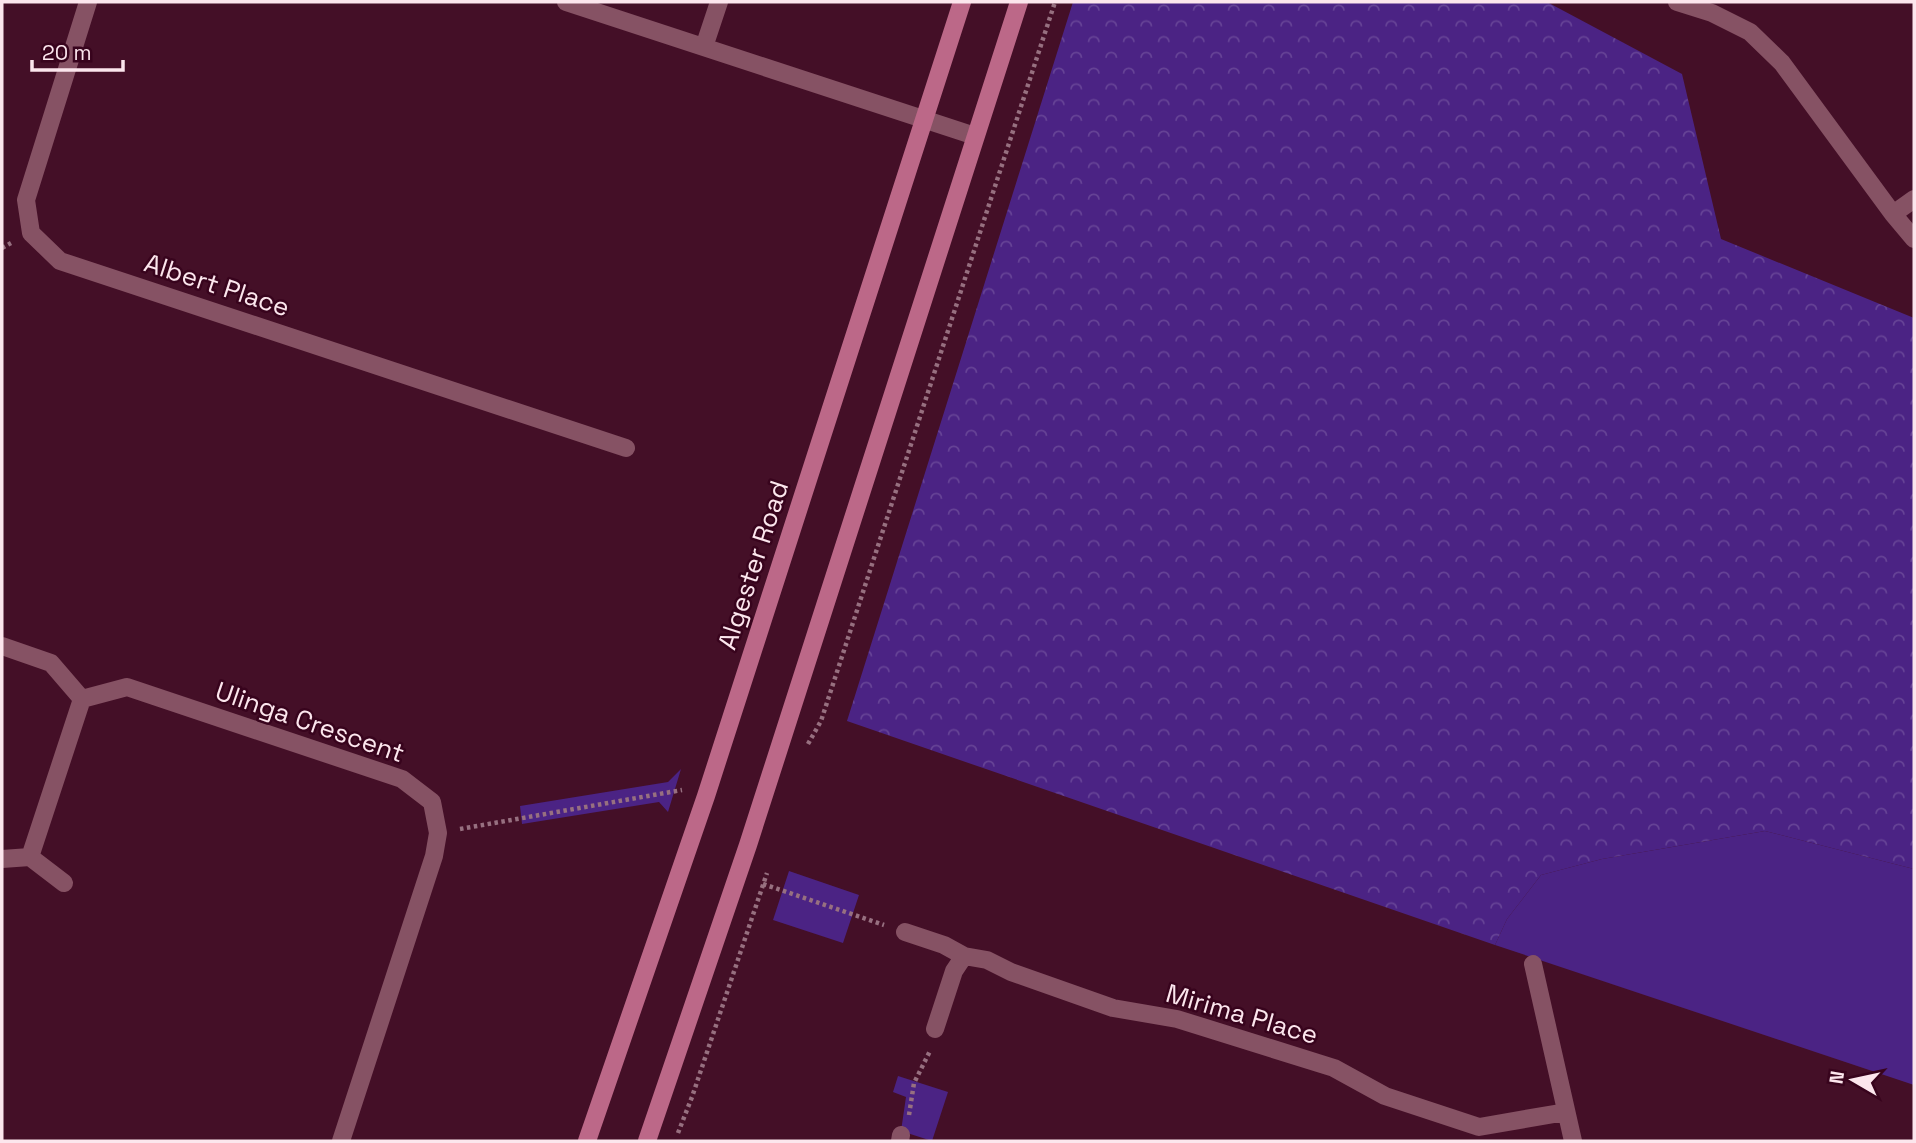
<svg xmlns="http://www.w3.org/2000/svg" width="1916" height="1143" viewBox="0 0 1916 1143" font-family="'Space Grotesk',sans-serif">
<defs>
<pattern id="forest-crowns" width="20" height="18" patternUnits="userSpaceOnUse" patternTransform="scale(1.75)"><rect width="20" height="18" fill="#4b2384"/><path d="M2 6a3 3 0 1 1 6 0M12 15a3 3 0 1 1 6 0" fill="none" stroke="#664396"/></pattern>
</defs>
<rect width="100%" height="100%" fill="#440f27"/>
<path fill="#4b2384" d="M681,769L668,812L659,802L522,824L520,806L668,782Z
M1765,831L1914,869V1085L1495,945L1507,919L1541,875L1602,859Z
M789,871L859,895L843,943L773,920Z
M898,1076L948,1092L932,1141L901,1131L906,1097L893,1092Z"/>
<path fill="url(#forest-crowns)" d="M1073,2H1547L1682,74L1721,239L1914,318V869L1765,831L1602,859L1541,875L1507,919L1495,945L847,721Z"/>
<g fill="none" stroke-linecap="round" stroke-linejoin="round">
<path stroke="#977080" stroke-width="4.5" stroke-dasharray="3.5 3.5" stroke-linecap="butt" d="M2,248L11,243
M808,744L821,721L1055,2
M460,829L682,790
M763,884L884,925
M909,1115L914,1083L930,1051
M678,1133L692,1097L767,873"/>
<path stroke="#865264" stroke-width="18" d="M88,2L26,200L31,233L60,261L626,448
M566,2L975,136
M1677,2L1712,13L1750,32L1782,63L1893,214L1914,239
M704,47L719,2
M1893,214L1914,199
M2,646L51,663L82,699L127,687L402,779L432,802L438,833L434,856L341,1141
M30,857L82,699
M2,859L30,857L64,883
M905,932L944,945L964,956L987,960L1011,972L1113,1008L1177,1019L1334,1068L1385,1096L1479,1127L1566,1112
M1533,964L1573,1141
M935,1029L954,971L964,956
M900,1141L901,1135"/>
<path stroke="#bc6888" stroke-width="18" d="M587,1141L706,796L962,2
M647,1141L748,845L1019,2"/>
</g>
<g text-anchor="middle" stroke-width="5" stroke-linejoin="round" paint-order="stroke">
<g font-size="26" fill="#fce6ed" stroke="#38041d">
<text transform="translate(217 285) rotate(18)" y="9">Albert Place</text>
<text transform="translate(753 565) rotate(-72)" y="9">Algester Road</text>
<text transform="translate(310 722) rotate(19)" y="9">Ulinga Crescent</text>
<text transform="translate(1242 1014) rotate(16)" y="9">Mirima Place</text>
</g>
</g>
<rect width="1916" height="1143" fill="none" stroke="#fce6ed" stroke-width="7"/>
<g transform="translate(1853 1080) rotate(279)" stroke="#38041d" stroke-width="5" paint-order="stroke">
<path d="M0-5L12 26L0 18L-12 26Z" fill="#fce6ed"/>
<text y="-10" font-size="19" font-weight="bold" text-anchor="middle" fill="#fce6ed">N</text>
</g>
<path d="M32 60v10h91v-10" fill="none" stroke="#fce6ed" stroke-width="3.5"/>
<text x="42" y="60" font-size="21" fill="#fce6ed" stroke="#38041d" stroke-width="5" paint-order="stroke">20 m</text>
</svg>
